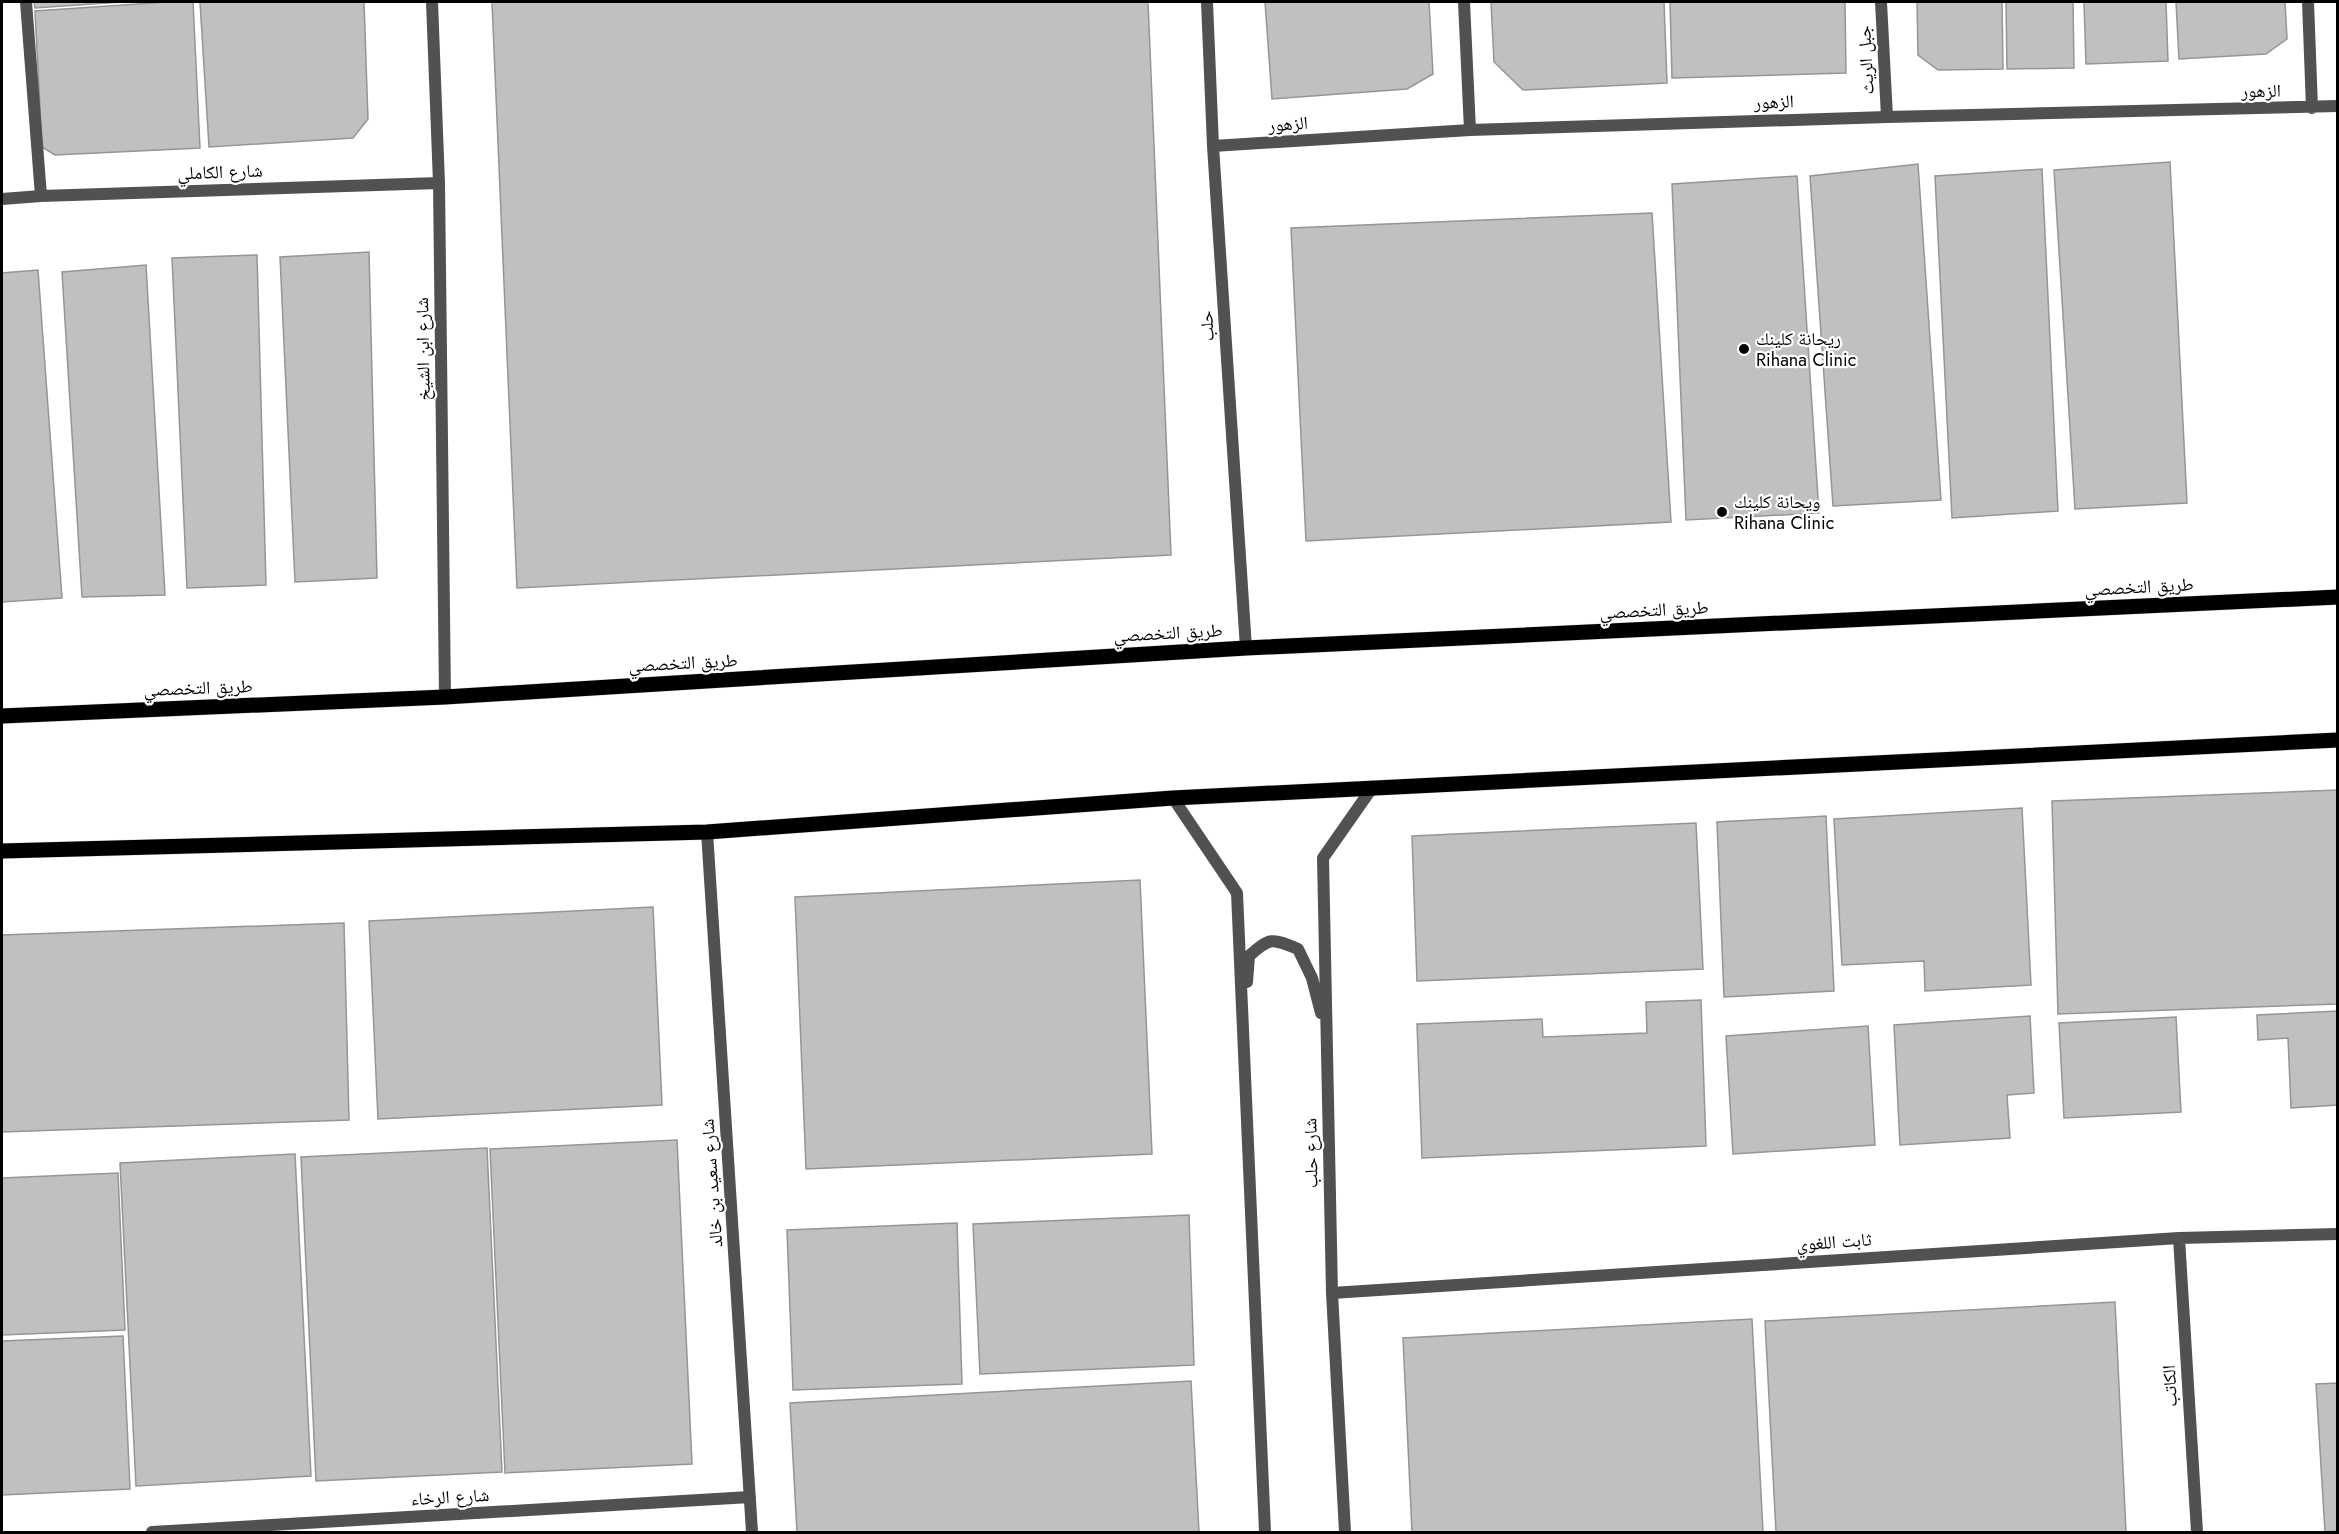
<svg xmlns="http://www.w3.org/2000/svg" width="2339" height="1534" viewBox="0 0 2339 1534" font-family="Jost,'Noto Naskh Arabic',sans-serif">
<rect width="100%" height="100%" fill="#fff"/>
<path fill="#c0c0c0" stroke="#959595" stroke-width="1.5" d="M34,2H122L35,8Z
M167,2H193L200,148L55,155L42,147L35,11Z
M200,2H364L368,119L353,138L209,147Z
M492,2H1148L1171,555L517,588Z
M1265,2H1429L1433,74L1407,89L1272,99Z
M1491,2H1664L1667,83L1523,90L1494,62Z
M1670,2H1845L1846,73L1672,78Z
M1917,2H2002L2003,69L1938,70L1918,55Z
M2006,2H2073L2074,68L2007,69Z
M2084,2H2166L2168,61L2086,64Z
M2176,2H2285L2287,39L2266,54L2179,59Z
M2170,162L2187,503L2075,509L2054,170Z
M1918,164L1941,500L1833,506L1810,176Z
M2042,169L2058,511L1952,518L1935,176Z
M1797,176L1819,513L1686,520L1672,184Z
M1652,213L1671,522L1306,541L1291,228Z
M369,252L377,578L295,582L280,257Z
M257,255L266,585L187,588L172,258Z
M146,265L165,595L82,597L62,272Z
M38,270L62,598L2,602V273Z
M2338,790V1004L2058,1014L2052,801Z
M2022,808L2031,985L1925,991L1924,961L1842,965L1834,819Z
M1826,816L1834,991L1724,997L1717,822Z
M1696,823L1703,969L1417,981L1412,836Z
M1140,880L1152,1154L806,1169L795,897Z
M653,907L662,1105L378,1119L369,921Z
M344,923L349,1120L2,1132V935Z
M1701,1000L1706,1146L1422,1158L1417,1024L1542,1019L1543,1037L1647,1033L1646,1002Z
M2338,1011V1105L2291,1108L2288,1038L2258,1040L2257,1015Z
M2030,1016L2034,1093L2007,1095L2010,1138L1900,1145L1894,1025Z
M2176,1017L2181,1112L2064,1118L2059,1023Z
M1868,1026L1875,1145L1733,1154L1726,1036Z
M677,1140L692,1464L505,1473L490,1149Z
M487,1148L502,1472L316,1481L301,1157Z
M295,1154L311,1476L136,1486L120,1163Z
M118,1173L125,1330L2,1335V1178Z
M1189,1215L1194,1365L980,1374L973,1224Z
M957,1223L962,1384L793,1390L787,1230Z
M2115,1302L2126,1532H1776L1765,1321Z
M1752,1319L1763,1532H1412L1403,1338Z
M123,1336L130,1489L2,1495V1341Z
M1191,1381L1199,1532H797L790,1403Z
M2338,1383V1531L2325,1532L2316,1384Z"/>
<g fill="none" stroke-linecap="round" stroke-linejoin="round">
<defs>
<path id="primary" d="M2,716L445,697L1246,648L2338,597
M2,851L707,832L1173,798L2338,740"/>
</defs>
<use href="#primary" stroke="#dbdbdb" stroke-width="16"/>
<path stroke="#515151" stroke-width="12" d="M26,2L41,196
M432,2L439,183L445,697
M1207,2L1213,146L1246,648
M1464,2L1470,130
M1881,2L1887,117
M2308,2L2312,108
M1213,146L1470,130L1887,117L2338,106
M2,199L41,196L439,183
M707,832L752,1532
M2179,1238L2197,1532
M1332,1293L2179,1238L2338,1234
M152,1532L750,1497"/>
<path stroke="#515151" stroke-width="12" d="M1173,798L1237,893L1265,1532
M1247,982L1249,956C1270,937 1272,938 1298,949L1312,978L1321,1013
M1345,1532L1332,1293L1323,858L1372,788"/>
<use href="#primary" stroke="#000" stroke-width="15"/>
</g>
<g fill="#000" stroke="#fff" stroke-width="2">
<circle cx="1744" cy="349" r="6"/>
<circle cx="1722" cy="512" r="6"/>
</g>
<g text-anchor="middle" stroke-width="4.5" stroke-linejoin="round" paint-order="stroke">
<g font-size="18" fill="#000" stroke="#fff">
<text transform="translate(1866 60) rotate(-93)" y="6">جبل الريث</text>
<text transform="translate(2261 91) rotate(-1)" y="6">الزهور</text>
<text transform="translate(1774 102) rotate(-2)" y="6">الزهور</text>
<text transform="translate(1288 124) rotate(-4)" y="6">الزهور</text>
<text transform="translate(220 172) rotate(-2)" y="6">شارع الكاملي</text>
<text transform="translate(1207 326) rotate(-94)" y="6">حلب</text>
<text transform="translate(423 349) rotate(-91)" y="6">شارع ابن الشيخ</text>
<text transform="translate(2139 587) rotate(-3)" y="6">طريق التخصصي</text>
<text transform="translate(1654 610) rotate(-3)" y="6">طريق التخصصي</text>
<text transform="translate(1168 633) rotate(-3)" y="6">طريق التخصصي</text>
<text transform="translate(683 663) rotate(-3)" y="6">طريق التخصصي</text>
<text transform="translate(198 688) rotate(-2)" y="6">طريق التخصصي</text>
<text transform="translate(1311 1153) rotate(-91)" y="6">شارع حلب</text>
<text transform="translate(712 1183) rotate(-94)" y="6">شارع سعيد بن خالد</text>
<text transform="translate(1834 1242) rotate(-4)" y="6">ثابت اللغوي</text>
<text transform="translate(2170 1386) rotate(-93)" y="6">الكاتب</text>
<text transform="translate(450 1497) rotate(-3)" y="6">شارع الرخاء</text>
</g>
<g font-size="18" fill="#000" stroke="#fff" text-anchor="start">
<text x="1756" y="345">ريحانة كلينك<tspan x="1756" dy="21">Rihana Clinic</tspan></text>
<text x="1734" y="508">ويحانة كلينك<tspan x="1734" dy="21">Rihana Clinic</tspan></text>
</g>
</g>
<rect width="2339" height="1534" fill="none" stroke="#000000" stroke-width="6"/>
</svg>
